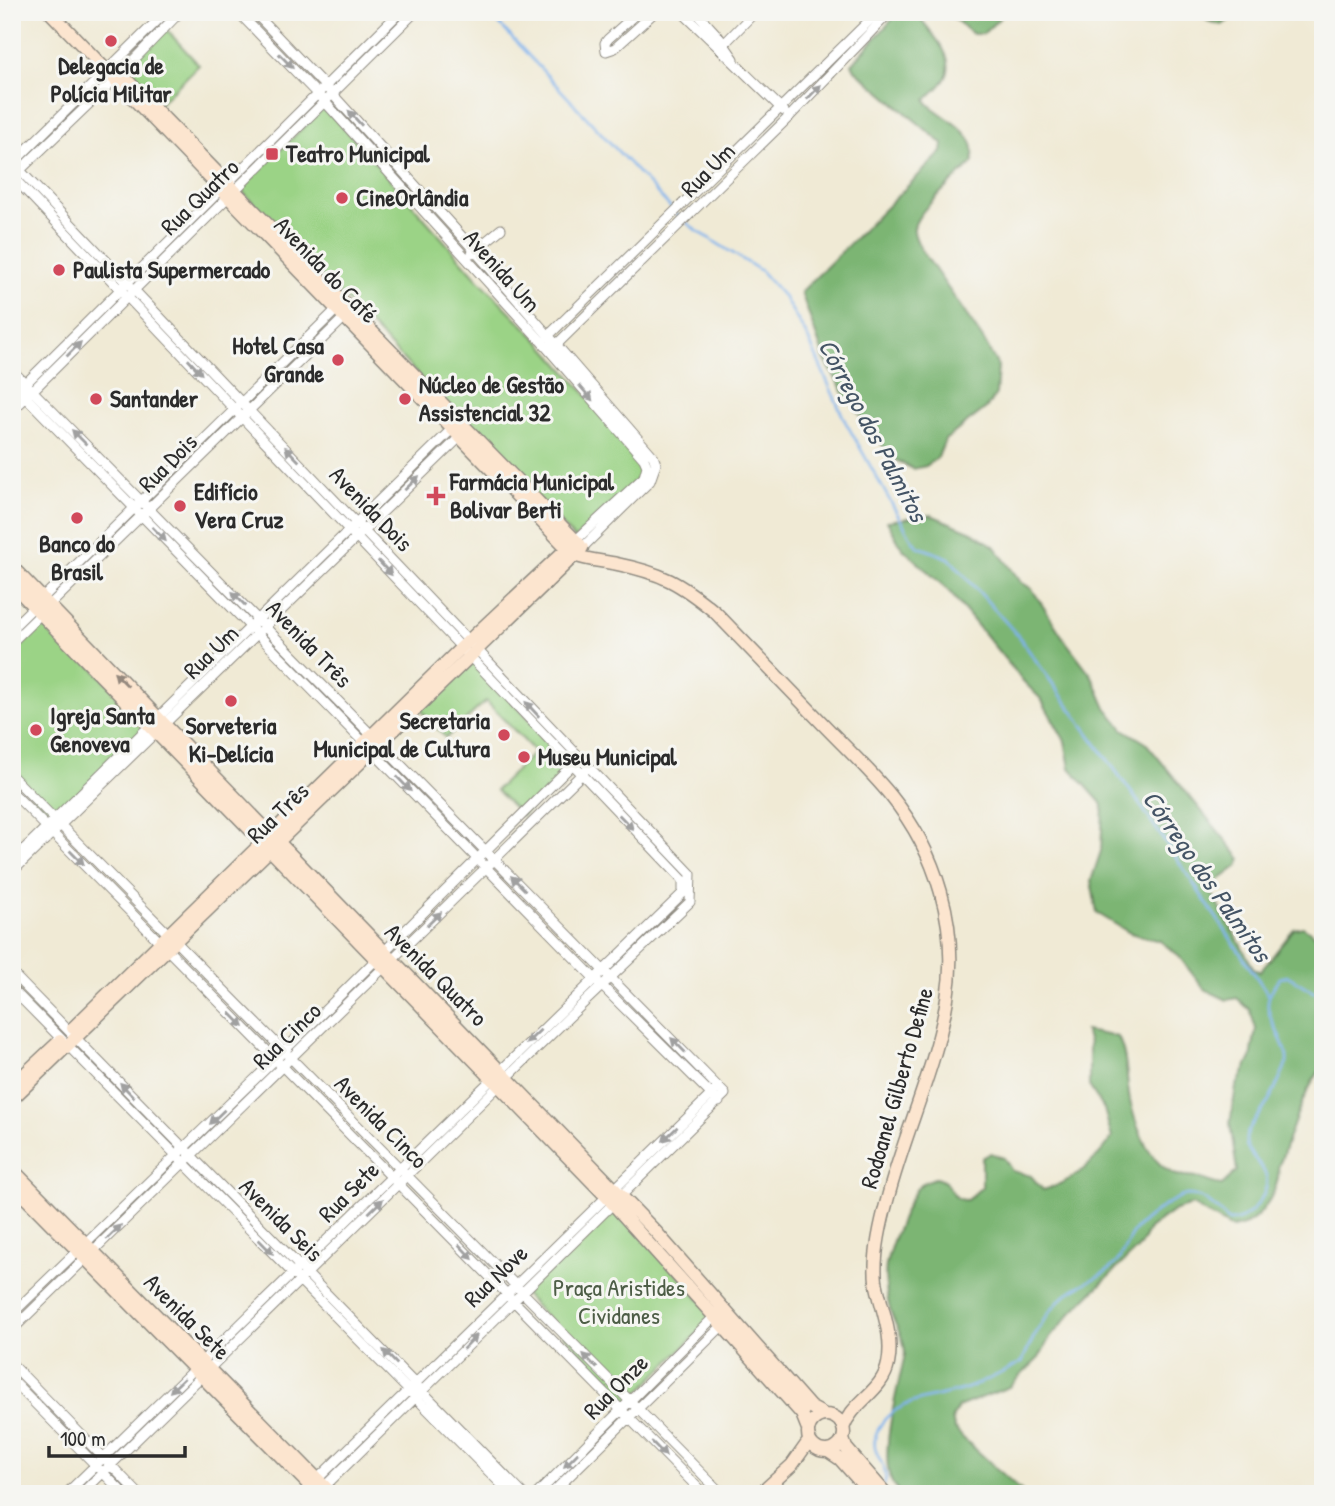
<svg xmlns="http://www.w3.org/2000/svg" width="1335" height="1506" viewBox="0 0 1335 1506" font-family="'Patrick Hand',sans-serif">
<rect width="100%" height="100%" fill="#f6f6f2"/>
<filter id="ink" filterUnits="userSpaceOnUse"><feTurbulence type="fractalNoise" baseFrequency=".0143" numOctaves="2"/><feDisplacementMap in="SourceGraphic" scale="14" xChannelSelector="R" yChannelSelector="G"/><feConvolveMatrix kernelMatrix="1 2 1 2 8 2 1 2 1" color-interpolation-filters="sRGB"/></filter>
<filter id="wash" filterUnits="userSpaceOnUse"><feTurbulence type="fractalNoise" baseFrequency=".00686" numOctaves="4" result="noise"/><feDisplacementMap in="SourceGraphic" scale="28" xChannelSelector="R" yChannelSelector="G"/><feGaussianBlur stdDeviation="1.57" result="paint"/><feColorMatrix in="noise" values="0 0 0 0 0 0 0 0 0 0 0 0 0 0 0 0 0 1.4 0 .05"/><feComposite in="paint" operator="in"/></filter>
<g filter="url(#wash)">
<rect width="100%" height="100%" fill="#f0ead5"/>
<path fill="#9bd386" stroke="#637f58" stroke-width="2" d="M165,28L199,65L154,109L120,74Z
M325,106L477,278L541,343L638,453L647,470L575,539L240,189Z
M41,614L149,726L54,818L12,776V642Z
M469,656L572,765L522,816L496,790L535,752L486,701L446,738L418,707Z
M613,1204L715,1316L629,1402L522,1292Z"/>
<path fill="#7cb573" stroke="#54704f" stroke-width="2" d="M899,12H916C927,30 959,56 945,79C941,86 932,93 926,100L928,104C941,115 965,127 972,144C974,149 973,156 973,162C959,178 917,209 914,228C913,235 918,243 921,249L983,339L998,366L996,394L986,408L945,440L938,457L926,466L913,469L892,458L844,393L824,358L801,292L942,152L943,144L855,70L852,64Z
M946,12H1006L983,34H973Z
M1196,12H1241L1222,25L1208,21Z
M931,515L972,532L994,546L1021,582L1032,589L1064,639L1092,676L1105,706L1123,729L1146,743L1241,859L1238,866L1212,885L1211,892L1254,969L1260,972L1294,929L1303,927L1323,941V1067C1303,1089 1289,1139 1278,1168C1281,1185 1264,1214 1248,1223C1244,1225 1237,1227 1232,1228L1192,1205L1175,1210L1149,1229L1140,1246L1072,1312L1049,1339L1039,1358L1009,1387L958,1407L952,1418L954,1428L963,1438L1025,1494H901C898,1490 892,1485 891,1480C879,1452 899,1384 905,1354C905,1339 896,1328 891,1313C887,1300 884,1279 886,1265C889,1248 909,1196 920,1185C925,1181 930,1180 935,1178C939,1179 943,1180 946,1183C954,1192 953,1200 967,1200L982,1187V1158L991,1153L1004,1158L1012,1171L1031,1176L1043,1190C1072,1183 1095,1162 1112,1138L1104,1109L1089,1086V1043L1085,1031L1118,1037C1128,1057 1126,1080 1130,1101C1136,1126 1148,1162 1174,1174C1180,1177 1189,1175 1196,1177C1205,1180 1212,1184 1222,1185L1237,1171L1230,1123L1236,1087L1251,1058L1256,1029L1250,1010L1237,998L1227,1000L1204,989L1177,954L1160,941L1130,933L1097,913L1091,881L1101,851L1103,805L1070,768L1065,741L1041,699L1023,681L948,590L902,548L887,521Z"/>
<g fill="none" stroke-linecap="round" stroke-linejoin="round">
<path stroke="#7fb3ed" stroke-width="2.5" d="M488,12L672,209
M676,214L696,230L761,271L784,297L807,336L845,421L911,538L917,546L949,558L1019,637L1139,803L1268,994
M884,1485C892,1466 869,1456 876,1435C887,1398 938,1399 968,1388C986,1381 1004,1372 1022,1362C1031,1341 1047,1310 1066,1295C1081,1282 1101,1279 1116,1263C1123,1255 1126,1243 1132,1234C1139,1223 1175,1195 1189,1195C1207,1196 1217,1210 1229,1221C1240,1221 1249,1215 1256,1206C1288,1166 1238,1161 1247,1134C1251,1122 1262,1113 1268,1102C1275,1090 1281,1076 1287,1063V1057C1280,1024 1252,1010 1280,978L1288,976L1314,992H1323"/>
</g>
</g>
<g filter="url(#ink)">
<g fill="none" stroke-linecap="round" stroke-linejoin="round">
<defs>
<path id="street" d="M238,12L325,102L542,342L644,459L647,466L644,477L575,541
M254,12L325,86L475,251L653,456L656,464L650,481L582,548
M638,12L608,39L605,43L606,51L615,48L655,12
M682,12L784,111
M696,12L718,36L734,59
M722,46L755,12
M12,162L691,874L690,902L569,1017L81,1494
M12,164L166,12
M16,174L120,74L180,12
M12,176L683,880V886
M472,253L501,229
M548,336L878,12
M554,347L790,116L890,12
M12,370L725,1094L321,1490
M12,383L594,978L719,1102
M12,397L400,12
M12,411L415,12
M12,628L339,307
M12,642L349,313
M12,776L722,1494
M12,792L704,1494
M12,861L455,426
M12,872L463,434
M12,973L523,1494
M12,989L511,1494
M12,1314L284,1051L575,762
M12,1330L584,772
M12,1364L139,1494
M12,1380L124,1494
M66,1494L683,893V886
M302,1494L715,1091
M537,1494L717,1314
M551,1494L725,1323"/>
<path id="secondary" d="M50,12L574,555C586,560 603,561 617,564C662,573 680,583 715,612C751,649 786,686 822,723C845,747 870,770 891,796C937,853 959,927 947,999C936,1068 905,1131 888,1197C881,1222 873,1255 876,1281C881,1309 894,1335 888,1364C883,1391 852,1402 843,1428
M114,67L580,545
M12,567L655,1231L810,1407L825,1415
M12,584L606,1196L802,1414L808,1429
M73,1028L461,648L575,541
M12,1086L60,1041
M12,1099L582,548
M12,1169L332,1494
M12,1184L318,1494
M808 1433a18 18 0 1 1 36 0a18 18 0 1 1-36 0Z
M843,1439L846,1448L886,1494
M828,1451L840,1459L871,1494
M760,1494L792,1465L809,1441"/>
</defs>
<use href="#street" stroke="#8e8a80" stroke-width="11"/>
<use href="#secondary" stroke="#8e8a80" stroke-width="15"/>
<use href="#street" stroke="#fff" stroke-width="9"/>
<use href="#secondary" stroke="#fce5cf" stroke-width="12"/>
</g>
<defs><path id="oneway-solid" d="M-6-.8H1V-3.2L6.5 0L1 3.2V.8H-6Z" transform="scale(1.75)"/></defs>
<g fill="#a0a0a0">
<use href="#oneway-solid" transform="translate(286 61) rotate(46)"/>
<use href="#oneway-solid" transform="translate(814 92) rotate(-46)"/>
<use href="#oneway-solid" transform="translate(355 118) rotate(-132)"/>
<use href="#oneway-solid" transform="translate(74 349) rotate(-45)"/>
<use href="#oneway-solid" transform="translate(195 367) rotate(47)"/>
<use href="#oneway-solid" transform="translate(586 393) rotate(49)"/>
<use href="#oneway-solid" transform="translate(79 437) rotate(-135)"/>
<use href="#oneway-solid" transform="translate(292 454) rotate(-134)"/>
<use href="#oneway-solid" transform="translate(412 483) rotate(-44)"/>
<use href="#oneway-solid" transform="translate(159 534) rotate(46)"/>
<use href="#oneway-solid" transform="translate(385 568) rotate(47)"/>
<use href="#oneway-solid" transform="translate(239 599) rotate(-134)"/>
<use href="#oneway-solid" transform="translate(532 709) rotate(-133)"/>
<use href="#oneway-solid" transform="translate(404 784) rotate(46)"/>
<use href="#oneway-solid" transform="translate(626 822) rotate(46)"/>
<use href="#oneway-solid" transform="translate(77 858) rotate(45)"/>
<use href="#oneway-solid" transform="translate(518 883) rotate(-135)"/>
<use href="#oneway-solid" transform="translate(434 919) rotate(-44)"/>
<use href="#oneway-solid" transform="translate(237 1020) rotate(45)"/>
<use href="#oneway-solid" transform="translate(533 1037) rotate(136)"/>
<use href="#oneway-solid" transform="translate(678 1045) rotate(-135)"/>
<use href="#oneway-solid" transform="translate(127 1090) rotate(-134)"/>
<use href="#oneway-solid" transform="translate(217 1117) rotate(136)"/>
<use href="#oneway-solid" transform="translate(670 1134) rotate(136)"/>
<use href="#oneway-solid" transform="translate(376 1206) rotate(-44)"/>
<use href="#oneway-solid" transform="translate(114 1232) rotate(-44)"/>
<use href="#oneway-solid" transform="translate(266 1247) rotate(45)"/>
<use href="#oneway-solid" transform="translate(466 1252) rotate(46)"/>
<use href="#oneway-solid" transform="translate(470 1342) rotate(-45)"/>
<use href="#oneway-solid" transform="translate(390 1357) rotate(-134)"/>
<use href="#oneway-solid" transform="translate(590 1361) rotate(-134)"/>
<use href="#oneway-solid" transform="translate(177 1385) rotate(136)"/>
<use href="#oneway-solid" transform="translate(659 1449) rotate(45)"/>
<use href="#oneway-solid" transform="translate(571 1460) rotate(135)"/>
</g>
<use fill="#94887d" href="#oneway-solid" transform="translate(121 679) rotate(-134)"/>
</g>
<g fill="#d1495b" stroke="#f6f6f2" stroke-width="2.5">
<circle cx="111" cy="41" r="7"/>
<rect x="265" y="147" width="14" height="14" rx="3.5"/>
<circle cx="342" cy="198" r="7"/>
<circle cx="59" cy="270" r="7"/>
<circle cx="338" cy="360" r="7"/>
<circle cx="96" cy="399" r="7"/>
<circle cx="405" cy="399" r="7"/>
<path d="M432.5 485.5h7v7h7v7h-7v7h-7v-7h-7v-7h7z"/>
<circle cx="180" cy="506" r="7"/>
<circle cx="77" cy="518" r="7"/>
<circle cx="231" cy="701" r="7"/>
<circle cx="36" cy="730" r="7"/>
<circle cx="504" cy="735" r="7"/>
<circle cx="524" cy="757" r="7"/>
</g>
<g text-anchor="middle" stroke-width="6" stroke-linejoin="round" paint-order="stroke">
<g font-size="24" font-weight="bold" fill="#2b2b2b" stroke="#f6f6f2" text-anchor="start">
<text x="111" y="74" text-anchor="middle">Delegacia de<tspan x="111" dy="28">Polícia Militar</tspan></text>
<text x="286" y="162">Teatro Municipal</text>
<text x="356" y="206">CineOrlândia</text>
<text x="73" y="278">Paulista Supermercado</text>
<text x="324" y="354" text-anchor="end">Hotel Casa<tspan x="324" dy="28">Grande</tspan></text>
<text x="419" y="393">Núcleo de Gestão<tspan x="419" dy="28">Assistencial 32</tspan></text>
<text x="110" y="407">Santander</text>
<text x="450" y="490">Farmácia Municipal<tspan x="450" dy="28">Bolivar Berti</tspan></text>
<text x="194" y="500">Edifício<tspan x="194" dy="28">Vera Cruz</tspan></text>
<text x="77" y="552" text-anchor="middle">Banco do<tspan x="77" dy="28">Brasil</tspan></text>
<text x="50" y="724">Igreja Santa<tspan x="50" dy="28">Genoveva</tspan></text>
<text x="490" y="729" text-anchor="end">Secretaria<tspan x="490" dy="28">Municipal de Cultura</tspan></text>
<text x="231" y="734" text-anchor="middle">Sorveteria<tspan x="231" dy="28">Ki-Delícia</tspan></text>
<text x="538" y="765">Museu Municipal</text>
</g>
<g font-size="24" fill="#2b2b2b" stroke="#f6f6f2">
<text transform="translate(708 170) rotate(-45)" y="8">Rua Um</text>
<text transform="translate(200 197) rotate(-44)" y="8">Rua Quatro</text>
<text transform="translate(326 270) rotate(46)" y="8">Avenida do Café</text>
<text transform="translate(502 271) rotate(48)" y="8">Avenida Um</text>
<text transform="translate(168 463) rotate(-45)" y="8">Rua Dois</text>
<text transform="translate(371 509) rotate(46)" y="8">Avenida Dois</text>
<text transform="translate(309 644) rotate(46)" y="8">Avenida Três</text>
<text transform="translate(211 652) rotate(-44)" y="8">Rua Um</text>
<text transform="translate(278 813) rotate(-44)" y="8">Rua Três</text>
<text transform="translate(436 975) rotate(45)" y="8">Avenida Quatro</text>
<text transform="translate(287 1036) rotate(-44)" y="8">Rua Cinco</text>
<text transform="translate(897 1088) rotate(-74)" y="8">Rodoanel Gilberto Define</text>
<text transform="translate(381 1122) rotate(45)" y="8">Avenida Cinco</text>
<text transform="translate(349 1192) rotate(-45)" y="8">Rua Sete</text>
<text transform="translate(281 1220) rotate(45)" y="8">Avenida Seis</text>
<text transform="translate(496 1276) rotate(-44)" y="8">Rua Nove</text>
<text transform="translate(187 1317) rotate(45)" y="8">Avenida Sete</text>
<text transform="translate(616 1387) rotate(-45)" y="8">Rua Onze</text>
</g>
<g font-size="24" fill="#4d5d46" stroke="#f6f6f2">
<text x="619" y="1296">Praça Aristides<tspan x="619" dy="28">Cividanes</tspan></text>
</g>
<g font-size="26" font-style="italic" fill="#445465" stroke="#f6f6f2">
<text transform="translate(873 430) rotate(62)" y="9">Córrego dos Palmitos</text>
<text transform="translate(1207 876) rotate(55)" y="9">Córrego dos Palmitos</text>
</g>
</g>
<rect width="1335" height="1506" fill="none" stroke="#f6f6f2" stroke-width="42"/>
<path d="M49 1446v10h136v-10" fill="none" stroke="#2b2b2b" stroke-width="3.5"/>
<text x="60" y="1446" font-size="21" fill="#2b2b2b" stroke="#f6f6f2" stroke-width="5" paint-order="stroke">100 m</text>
</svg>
